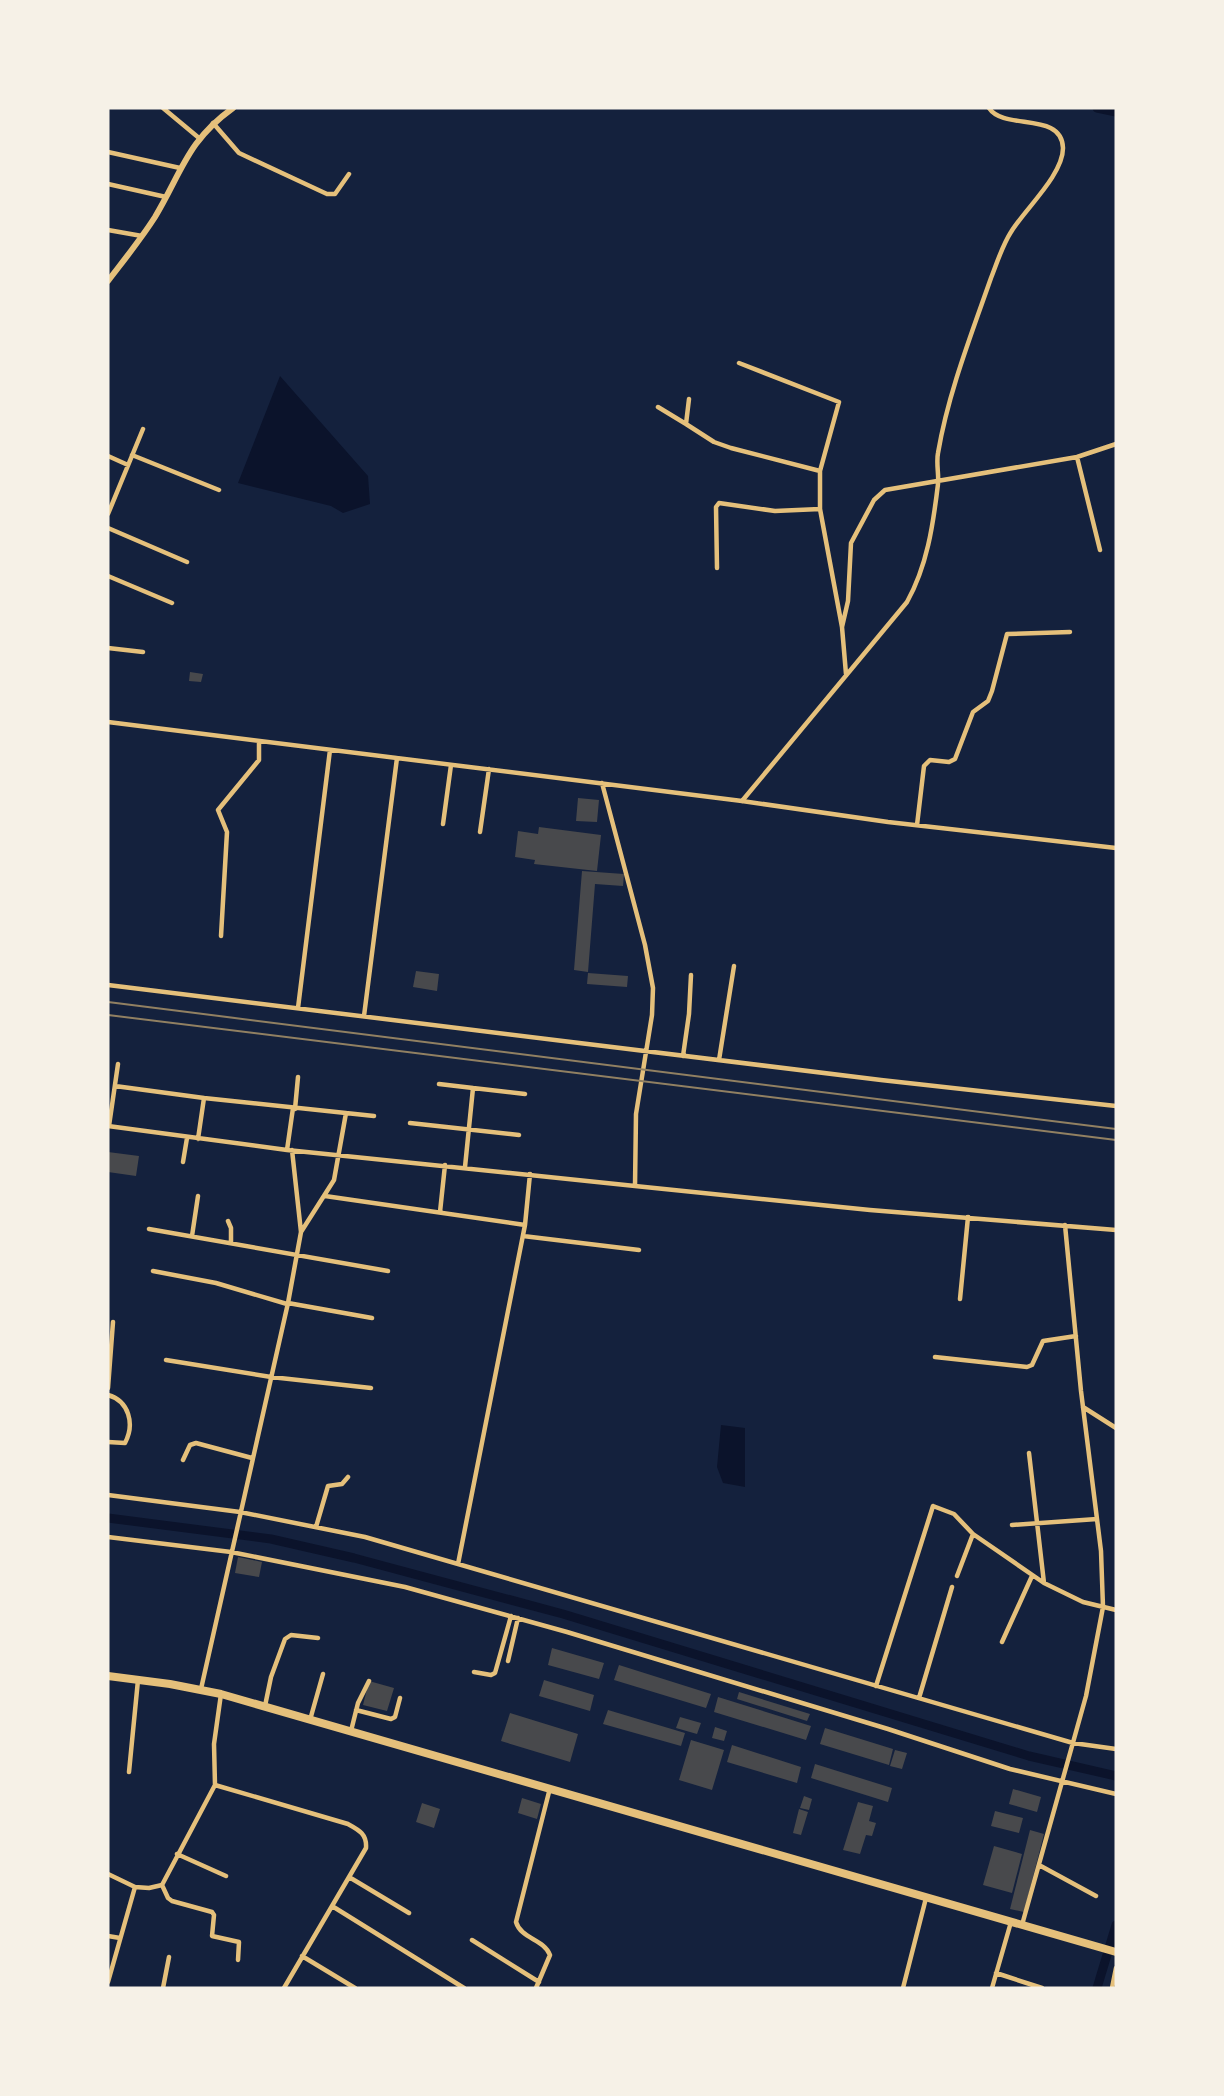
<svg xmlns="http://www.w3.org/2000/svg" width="1224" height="2096" viewBox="0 0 1224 2096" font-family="Raleway,sans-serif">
<rect width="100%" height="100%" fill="#14213d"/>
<path fill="#0b132b" d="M280,376L368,476L370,504L343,513L331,506L238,483Z
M721,1425L745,1428V1487L723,1483L717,1467Z"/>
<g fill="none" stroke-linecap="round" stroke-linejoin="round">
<path stroke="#0b132b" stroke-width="9" d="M1097,108L1116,112
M108,1518L271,1539L354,1558L563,1614L1029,1756L1116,1776
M1097,1988L1116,1925"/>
</g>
<path fill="#48494c" d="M190,672L203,674L201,682L189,681Z
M578,798L599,800L597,822L576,821Z
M539,827L601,835L597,871L534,864L535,860L515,857L518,831L538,834Z
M582,871L624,874L623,886L595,884L588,972L574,970Z
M416,971L439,974L437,991L413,987Z
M588,973L628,976L627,987L587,984Z
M108,1152L139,1156L136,1176L108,1172Z
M238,1557L262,1562L259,1577L235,1573Z
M552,1648L604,1663L599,1679L548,1665Z
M619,1665L711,1694L706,1708L614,1680Z
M544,1680L594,1695L590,1711L539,1696Z
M369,1681L394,1688L387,1711L363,1705Z
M739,1692L810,1714L807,1721L737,1699Z
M718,1697L811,1726L806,1740L714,1712Z
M608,1710L685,1733L681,1746L603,1724Z
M510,1713L578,1734L570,1762L501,1741Z
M680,1717L701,1723L697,1734L676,1728Z
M715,1727L727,1731L724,1741L712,1738Z
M825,1728L893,1749L889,1765L820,1744Z
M691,1740L724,1750L712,1790L679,1780Z
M732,1745L801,1767L797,1783L727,1762Z
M895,1750L907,1753L902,1769L890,1766Z
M815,1764L892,1788L888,1802L811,1778Z
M1013,1789L1041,1797L1037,1812L1009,1804Z
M804,1796L812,1799L809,1810L800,1808Z
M522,1798L541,1804L537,1819L518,1813Z
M858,1802L873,1806L869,1821L876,1823L872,1836L866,1835L860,1854L843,1850Z
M422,1803L440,1809L434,1828L416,1822Z
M799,1809L808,1812L801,1835L793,1833Z
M995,1811L1023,1818L1019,1833L991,1826Z
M1030,1830L1044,1834L1024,1912L1010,1909Z
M994,1846L1022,1854L1012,1893L983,1885Z"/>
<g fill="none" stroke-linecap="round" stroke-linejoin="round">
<path stroke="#e5c07b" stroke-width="4.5" d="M163,108L199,138
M213,123L239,153L327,194H335L349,174
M108,152L180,168
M108,184L166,197
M108,230L142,236
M739,363L839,402L820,471V509L842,627L846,674
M689,399L686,424L714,442L731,448L820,471
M658,407L686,424
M132,455L219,490
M108,456L128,465
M1077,457L1100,550
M108,514L143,429
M108,528L187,562
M717,568L716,507L719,503L775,511L820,509
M108,576L172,603
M842,627L848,601L851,543L874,500L885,490L1077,457L1116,444
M108,648L143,652
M108,722L742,801L888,822L1116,848
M602,783L645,945L653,988L652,1015L636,1114L635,1186
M742,801L907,602C927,566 933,526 938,484C939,474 936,463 938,453C948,394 971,335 991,278C997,263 1002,246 1011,232C1025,209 1063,175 1063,148C1062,111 1004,131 989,108
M443,824L451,765
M917,825L924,766L930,760L949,762L955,759L973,712L988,701L992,691L1007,634L1070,632
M480,832L489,769
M221,936L227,832L218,810L259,760V741
M108,985L881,1080L1116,1106
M298,1008L330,750
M364,1016L397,758
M683,1056L689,1014L691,975
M719,1060L734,966
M439,1084L473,1088L465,1167
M115,1086L204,1098L374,1116
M473,1088L525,1094
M295,1109L298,1077
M410,1123L519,1135
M108,1126L287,1150L635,1186L870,1210L1116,1230
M109,1126L118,1064
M198,1139L204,1098
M287,1150L293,1108
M183,1162L187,1138
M325,1196L525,1225L458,1564
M440,1212L445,1165
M228,1221L231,1228V1243
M525,1225L530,1174
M149,1229L388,1271
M301,1232L334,1180L346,1113
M192,1236L198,1196
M523,1236L639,1250
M153,1271L216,1283L287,1304
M960,1299L968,1217
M288,1303L372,1318
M935,1357L1027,1367L1032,1365L1043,1341L1076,1336
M166,1360L271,1377L371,1388
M108,1388L113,1322
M108,1395C129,1401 135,1424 125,1443L108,1442
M1083,1407L1116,1428
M1029,1453L1044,1583
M183,1460L190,1445L196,1443L252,1458
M108,1495L240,1512L365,1537L1073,1743L1116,1749
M1012,1525L1097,1519
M316,1527L328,1486L342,1484L348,1477
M108,1537L231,1552L405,1587L567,1632L888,1729L1010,1769L1116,1794
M957,1576L973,1534
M1002,1642L1032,1576
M508,1661L518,1618
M474,1672L491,1675L495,1673L511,1616
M876,1686L933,1506L954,1514L973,1534L1044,1583L1083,1602L1116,1610
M201,1689L288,1303L301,1232L292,1150
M919,1698L952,1587
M265,1706L271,1677L285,1639L291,1635L318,1638
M356,1710L391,1719L395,1717L400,1698
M310,1720L323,1674
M351,1731L358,1703L369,1681
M129,1772L138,1680
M215,1785L348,1824C359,1830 367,1834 366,1848L284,1988
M215,1785L214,1744L221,1694
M177,1854L226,1876
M1039,1865L1096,1896
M108,1874L135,1887
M349,1877L409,1913
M162,1885L168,1898L172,1901L212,1912L214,1915L212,1936L239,1942L238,1960
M332,1906L464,1988
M1022,1925L1086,1696L1103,1607L1101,1551L1081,1391L1065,1225
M108,1936L120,1938
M472,1940L539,1982
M302,1956L355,1988
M996,1973L1042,1988
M108,1982L135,1887L149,1888L162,1885L215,1785
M163,1988L169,1957
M536,1988L550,1955C544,1939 521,1939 516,1922L550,1788
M903,1988L926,1898
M992,1988L1011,1922
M1112,1988L1116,1968"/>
<path stroke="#e5c07b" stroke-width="6" d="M108,281C124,260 141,239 155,217C182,172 187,141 233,108"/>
<path stroke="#e5c07b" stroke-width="8" d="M108,1676L170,1684L221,1694L1116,1952"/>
<path stroke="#918062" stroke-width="2" d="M108,1002L1116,1129
M108,1015L1116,1140"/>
</g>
<rect width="1224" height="2096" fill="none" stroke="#f6f1e7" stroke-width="219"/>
</svg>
